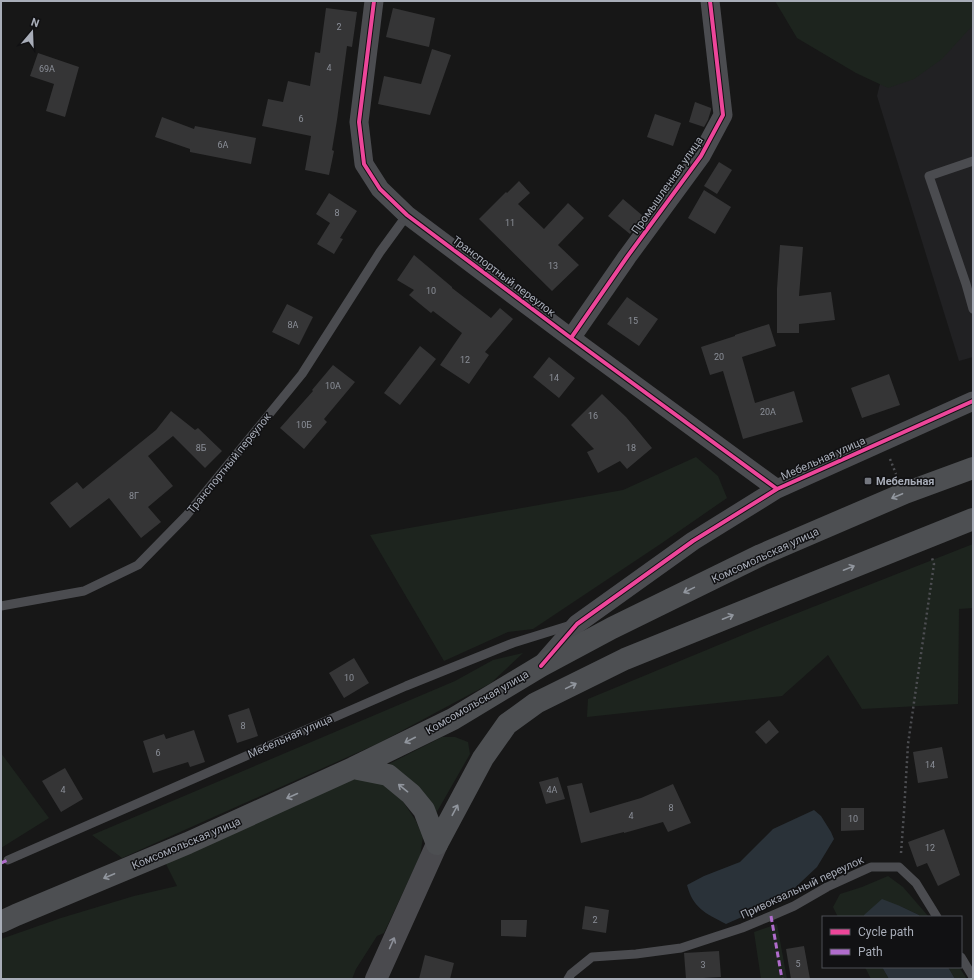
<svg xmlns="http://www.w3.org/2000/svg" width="974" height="980" viewBox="0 0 974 980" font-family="Roboto,sans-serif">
<rect width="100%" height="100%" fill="#171717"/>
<path fill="#212123" d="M900,1H973V357L959,361L877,96Z"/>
<path fill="#1d241e" d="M775,1H973V25L942,59L914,79L888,88L856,73L797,38Z
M696,457L718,476L727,498L662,543L533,629L508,632L444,661L370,535L623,490Z
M973,544V608L959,609L958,704L862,709L828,655L782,696L587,717L588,699L762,627Z
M523,653L491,683L379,743L122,858L92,835L455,681L493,660Z
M442,737H455L468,742L470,754L434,817L427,804L405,775L387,765Z
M1,753L49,818L1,848Z
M366,778L382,783L396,791L416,821L423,837L420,856L384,933L377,936L356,969L352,979H1V939L61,918L134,896L177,886L165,862L348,780Z
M888,876L903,887L929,917H920L919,915L900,906L864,915V917H838L833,907L840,894L862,887Z
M777,924L787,979H761L754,932Z
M865,967H882L889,979H871Z
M948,967H959L967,979H955Z"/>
<path fill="#2a3239" d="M814,810L821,816L831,832L834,839L817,867L783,899L726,924C705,913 693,908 687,885L704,876L740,862L773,829Z
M882,899L900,906L919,915L920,917H864V915Z
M882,967H948L955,979H889Z"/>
<path fill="#353536" d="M326,8L357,12L352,47L347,46L337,120L332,150L334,151L329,175L305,170L311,136L262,126L268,99L283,102L288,81L310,86L315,52L320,53Z
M393,8L435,18L429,47L386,37Z
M432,49L451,55L430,115L378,104L384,76L421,84Z
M38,53L79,67L65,117L46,111L54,84L30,76Z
M695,102L711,108V110L708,120L704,127L689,122Z
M655,114L681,123L673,146L647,137Z
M162,117L194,129L195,126L256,138L251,164L190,152V149L155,137Z
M719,162L732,170L717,194L704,186Z
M519,181L530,193L518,204L544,229L568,203L584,218L558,245L579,265L552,291L479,219L506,192L507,193Z
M704,190L731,207L715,234L688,218Z
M329,193L357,211L340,238L343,239L334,254L317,244L330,223L316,214Z
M623,199L643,216L630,234L608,216Z
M780,245L803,247L799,296L831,292L835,320L799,324V333H777V289Z
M414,255L452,287V288L491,318L500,308L513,319L485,352L489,355L469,384L440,365L462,333L433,311L431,313L409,295L414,290L397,280Z
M627,297L658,319L639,346L607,324Z
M287,304L313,317L299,345L272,332Z
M769,324L776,346L742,357L755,403L794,391L803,422L743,439L723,371L710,375L701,347L735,336V335Z
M420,346L436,359L400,405L384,393Z
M549,357L575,378L559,398L533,377Z
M333,365L355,382L324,419L327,422L304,449L280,428L313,391L312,390Z
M889,374L900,405L862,418L851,388Z
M602,394L626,417L652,448L627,469L620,461L598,473L587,452L594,449L571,425Z
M171,411L195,430L198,428L222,451L205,468L173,436L148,456L173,486L148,507L161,522L141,538L109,498L70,528L50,503L77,482L83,489L156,430Z
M354,658L369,683L344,698L329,673Z
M249,708L258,736L237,743L228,715Z
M769,720L779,732L766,744L755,732Z
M194,730L205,762L190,767L188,762L153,773L143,741L164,734L166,739Z
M942,747L948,778L918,783L913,752Z
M65,768L83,799L61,812L42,781Z
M558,777L565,799L546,804L539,782Z
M582,783L590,813L641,798L673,784L691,823L668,832L663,822L624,833V832L581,843L567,786Z
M841,808H864V830L841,831Z
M944,829L960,875L938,886L927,863L917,867L908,842Z
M585,906L609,910L606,933L582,929Z
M501,920H527L526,937L501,936Z
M804,946L810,979H791L786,949Z
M719,951L721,977L686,979L684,953Z
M425,955L454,963L450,979H419Z"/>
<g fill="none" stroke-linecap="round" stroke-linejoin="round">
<path stroke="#4d4e52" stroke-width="2.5" stroke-dasharray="2 3" stroke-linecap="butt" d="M890,459L896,474
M901,853L904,812L908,744L934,564L932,558"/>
<path stroke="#4b4c50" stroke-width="9" d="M973,161L929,176L966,284L973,309
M1,606L84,591L138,565L186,516L302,374L380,252L407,215
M8,860L406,686L513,643L571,625
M961,957L973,977
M568,979L571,974L592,957L636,954L681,948L742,928L771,916L794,906L827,887L871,867H899L916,883L937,917"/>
<path stroke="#4b4c50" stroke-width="19" d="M374,1L359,122L364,164L380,189L407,215L571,338L777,489
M571,338L627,257L701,156L723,115L710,1
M543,663L577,624L693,541L777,489L973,401"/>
<path stroke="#4a4a4e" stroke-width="22" d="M376,979L437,844"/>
<path stroke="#4d4f52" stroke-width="22" d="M353,768L388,775L411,794L424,810L437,844
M437,844L483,758L507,724L536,703L625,659L771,600L973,519
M1,922L16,915L188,843L353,768L453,719L541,666L612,628L761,555L905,493L973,468"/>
<path stroke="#b06ccc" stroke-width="3" stroke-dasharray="6 3" stroke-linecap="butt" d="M1,863L8,860
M771,916L782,979"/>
<defs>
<path id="cycleway" d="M374,1L359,122L364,164L380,189L407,215L571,338L777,489
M571,338L627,257L701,156L723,115L710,1
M541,666L577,624L693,541L777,489L973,401"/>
</defs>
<use href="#cycleway" stroke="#111113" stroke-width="6"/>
<use href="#cycleway" stroke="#ed469a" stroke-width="4"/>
</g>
<defs><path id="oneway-shaft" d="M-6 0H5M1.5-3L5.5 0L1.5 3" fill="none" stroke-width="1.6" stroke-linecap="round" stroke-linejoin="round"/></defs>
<g stroke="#91969e">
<use href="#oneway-shaft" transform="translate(897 496) rotate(157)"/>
<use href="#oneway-shaft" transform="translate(849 568) rotate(-22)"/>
<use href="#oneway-shaft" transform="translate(689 590) rotate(154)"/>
<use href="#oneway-shaft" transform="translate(728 617) rotate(-22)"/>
<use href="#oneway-shaft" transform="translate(571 686) rotate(-26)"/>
<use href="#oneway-shaft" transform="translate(410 740) rotate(153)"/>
<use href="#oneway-shaft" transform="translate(403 788) rotate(-141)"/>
<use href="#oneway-shaft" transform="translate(292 796) rotate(156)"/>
<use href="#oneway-shaft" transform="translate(455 810) rotate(-62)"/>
<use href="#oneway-shaft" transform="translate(109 876) rotate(157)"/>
</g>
<use stroke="#8c8f98" href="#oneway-shaft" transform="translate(392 943) rotate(-66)"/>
<rect fill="#757880" stroke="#111113" stroke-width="1.5" x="864" y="477" width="8" height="8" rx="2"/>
<g text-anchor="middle" stroke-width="3" stroke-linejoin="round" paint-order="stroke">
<g font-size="9" fill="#8b8f98">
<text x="339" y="30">2</text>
<text x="329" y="71">4</text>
<text x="47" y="72">69А</text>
<text x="301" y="122">6</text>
<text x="223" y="148">6А</text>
<text x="337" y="216">8</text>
<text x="510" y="226">11</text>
<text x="553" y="269">13</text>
<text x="431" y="294">10</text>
<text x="633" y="324">15</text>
<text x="293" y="328">8А</text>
<text x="719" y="360">20</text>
<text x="465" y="363">12</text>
<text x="554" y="381">14</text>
<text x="333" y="389">10А</text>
<text x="768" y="415">20А</text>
<text x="593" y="419">16</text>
<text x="304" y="428">10Б</text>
<text x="201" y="451">8Б</text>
<text x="631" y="451">18</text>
<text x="134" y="499">8Г</text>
<text x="349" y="681">10</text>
<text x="243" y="729">8</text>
<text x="158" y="756">6</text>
<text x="930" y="768">14</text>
<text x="63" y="793">4</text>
<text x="552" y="793">4А</text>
<text x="671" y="811">8</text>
<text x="631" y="819">4</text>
<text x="853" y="822">10</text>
<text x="930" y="851">12</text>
<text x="595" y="923">2</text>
<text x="798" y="967">5</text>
<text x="703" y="968">3</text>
</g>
<g font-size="11" fill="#a8adb8" stroke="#111113">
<text transform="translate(667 185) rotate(-55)" y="4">Промышленная улица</text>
<text transform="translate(504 276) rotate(37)" y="4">Транспортный переулок</text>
<text transform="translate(823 458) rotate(-24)" y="4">Мебельная улица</text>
<text transform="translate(229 463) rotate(-51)" y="4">Транспортный переулок</text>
<text transform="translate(765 555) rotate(-25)" y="4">Комсомольская улица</text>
<text transform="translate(477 702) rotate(-30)" y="4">Комсомольская улица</text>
<text transform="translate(290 736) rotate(-24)" y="4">Мебельная улица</text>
<text transform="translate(186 843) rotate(-23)" y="4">Комсомольская улица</text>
<text transform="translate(802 887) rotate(-25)" y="4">Привокзальный переулок</text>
</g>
<g font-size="11" font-weight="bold" fill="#a8adb8" stroke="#111113" text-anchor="start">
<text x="876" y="485">Мебельная</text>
</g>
</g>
<rect width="974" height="980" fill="none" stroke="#a8adb8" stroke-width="4"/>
<rect x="822" y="916" width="140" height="52" fill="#111113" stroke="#4d4f55"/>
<rect x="830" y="929" width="20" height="6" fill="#ed469a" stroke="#4d4f55"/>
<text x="858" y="936" font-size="12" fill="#a8adb8">Cycle path</text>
<rect x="830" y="949" width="20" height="6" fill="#b06ccc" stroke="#4d4f55"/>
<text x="858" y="956" font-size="12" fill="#a8adb8">Path</text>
<g transform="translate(32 32) rotate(19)" stroke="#111113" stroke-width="3" paint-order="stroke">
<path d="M0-3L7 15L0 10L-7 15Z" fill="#a8adb8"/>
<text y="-6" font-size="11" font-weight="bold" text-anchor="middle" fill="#a8adb8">N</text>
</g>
</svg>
